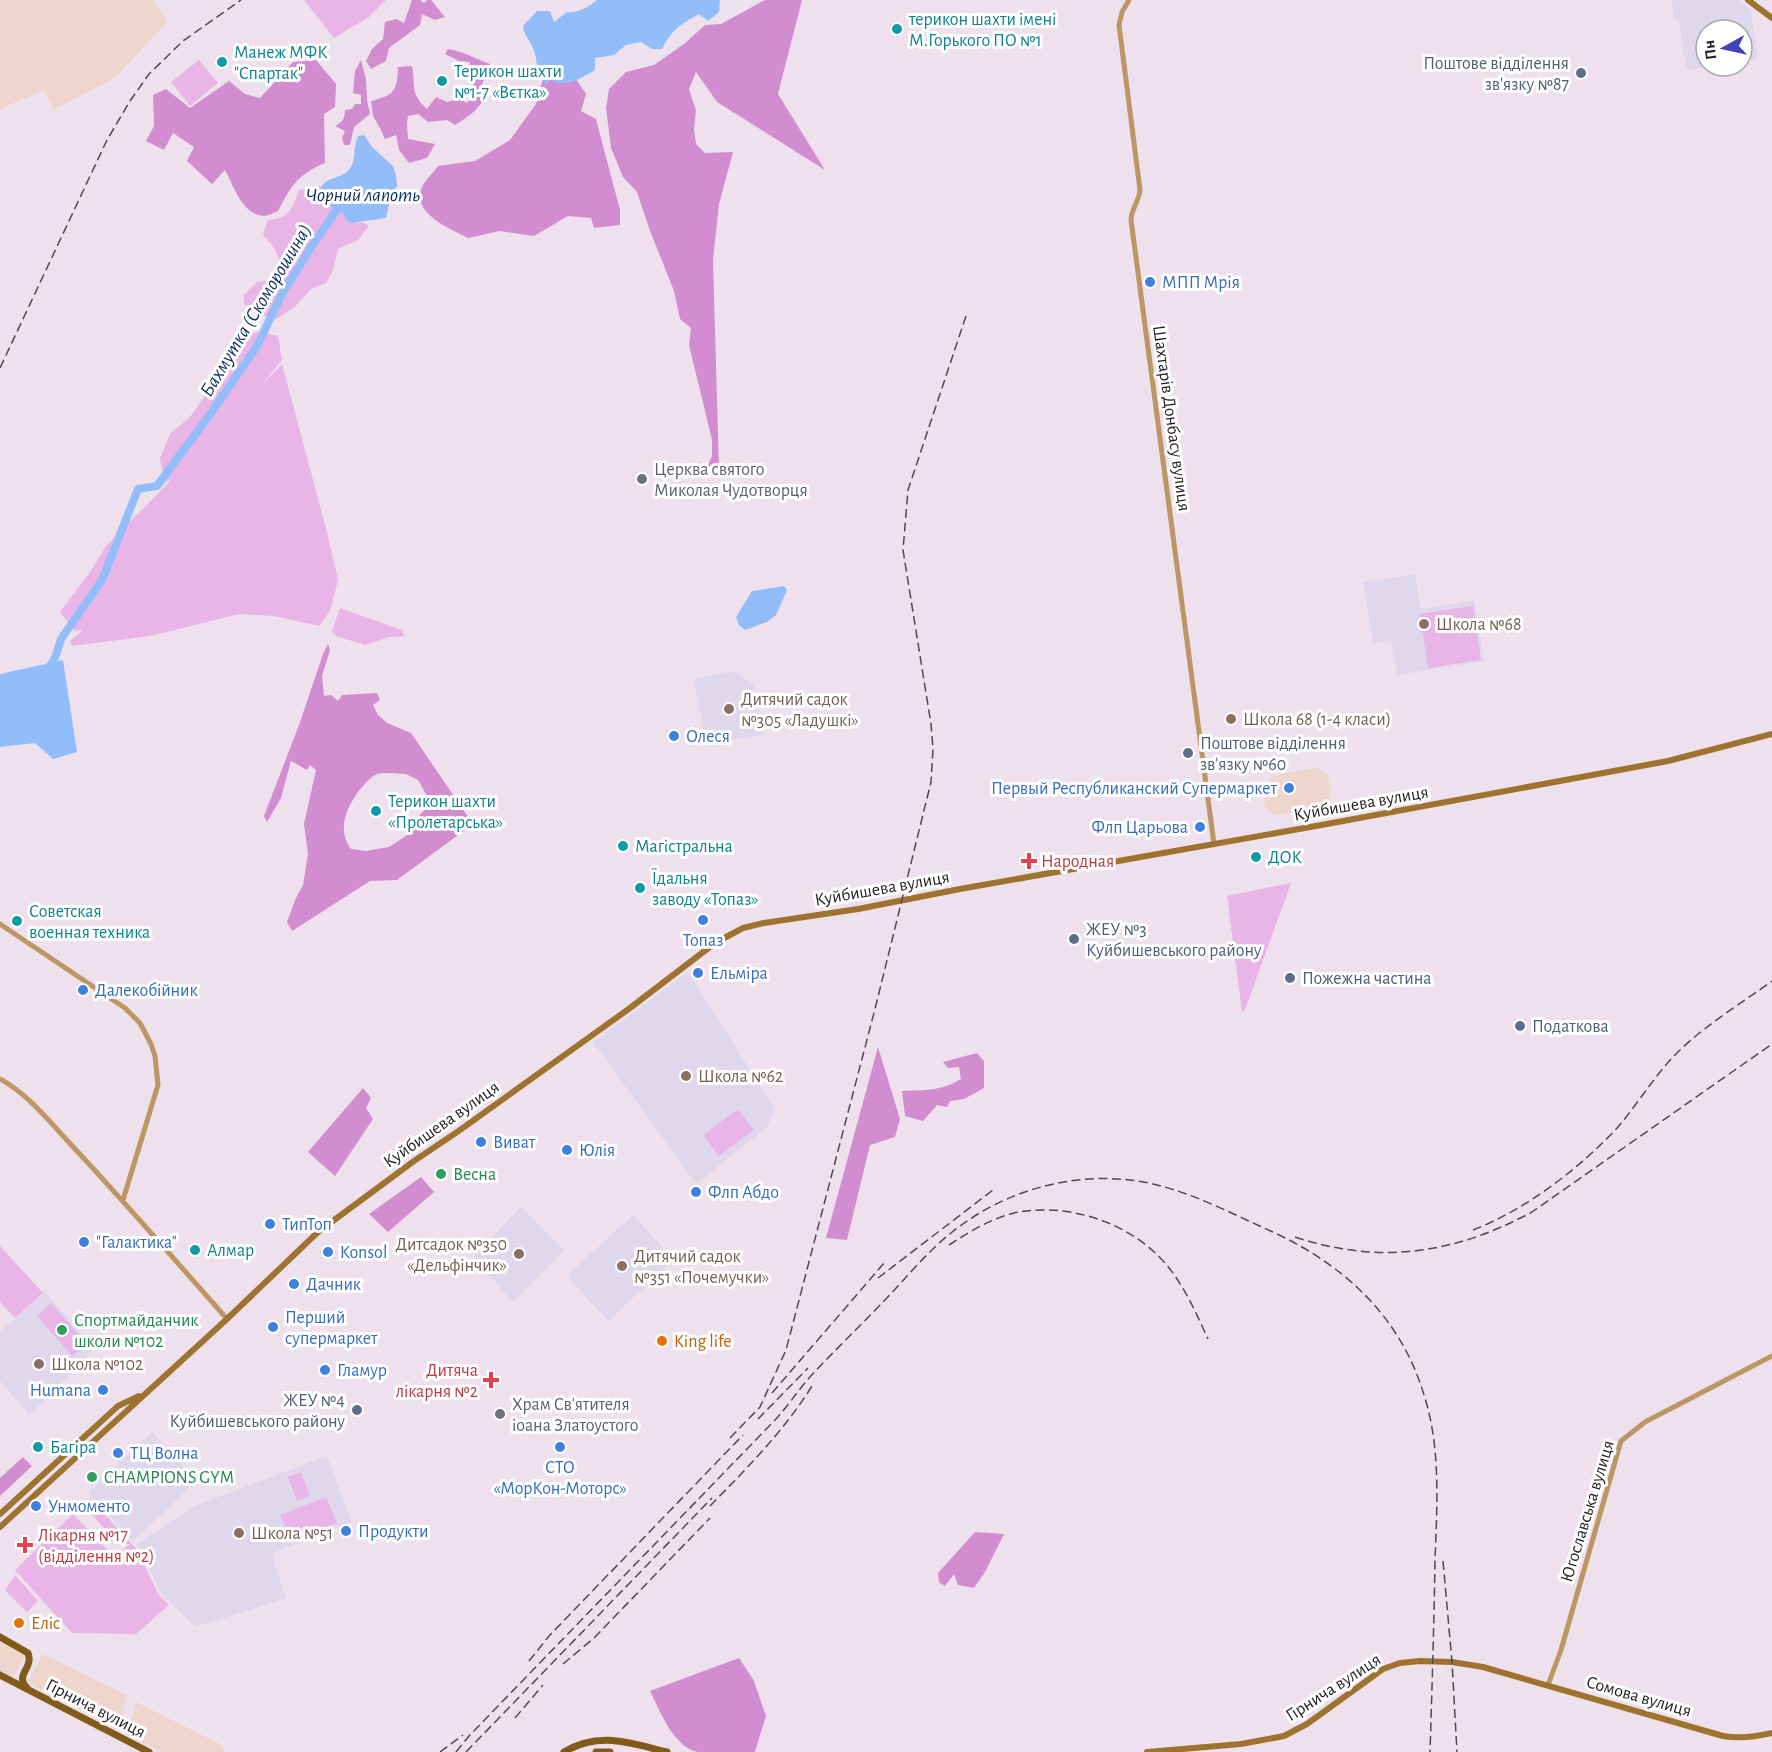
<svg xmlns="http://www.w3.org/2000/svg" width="1772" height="1752" viewBox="0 0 1772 1752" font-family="'Alegreya Sans',sans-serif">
<rect width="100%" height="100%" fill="#eee1ed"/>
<path fill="#eed6cc" d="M0,0H153L167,22L115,78L53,110L44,90L0,109Z
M1319,767L1328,775L1330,790L1327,806L1274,815L1264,805L1266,788L1272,776Z
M0,1642L25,1655L13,1677L0,1670Z
M42,1654L127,1695L120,1731L28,1683Z
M136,1702L222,1745L224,1752H161L127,1735Z"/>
<path fill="#dfd8ed" d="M1672,0H1738L1751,10L1758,59L1742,62V30H1706V66H1711L1686,70L1679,21L1674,20Z
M1415,574L1421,609L1474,600L1484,661L1397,675L1391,640L1373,643L1363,582Z
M734,671L753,684L764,734L706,745L694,679Z
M688,972L775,1109L767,1127L696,1184L593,1042Z
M521,1207L564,1251L513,1302L473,1257Z
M633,1215L674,1260L608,1321L568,1278L571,1272Z
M45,1292L95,1348L29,1415L0,1381V1332Z
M152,1432L194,1477L185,1492L133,1541L88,1493Z
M327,1456L352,1522L272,1553L286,1598L196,1627L162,1595L137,1544L194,1506Z"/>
<path fill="#e8b5e6" d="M304,0H386L369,17L334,38Z
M199,60L218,83L190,106L171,82Z
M322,186L317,192C322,202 333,209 343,213L347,221L358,223L362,222L369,226L358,240L338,249L333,270L326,283L311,289L294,308L276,319L257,314L244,304V295L257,282L278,279C281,257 278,251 263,235L268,220C290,218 292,209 299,190Z
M258,332L278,336L282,360L258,389L282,364L328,536L338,580L330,611L319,626L274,616L239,614L150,636L72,646L70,641L83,630L75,631L60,612L90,572L106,546L171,480L164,481L160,458L170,434L190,417L212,386L239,336Z
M1473,606L1481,660L1428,668L1420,614Z
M340,608L402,630L404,636L400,637H389L365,645L336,636L332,631Z
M1291,883L1245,1010L1242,1012L1227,896Z
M738,1109L754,1130L719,1156L703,1135Z
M0,1246L43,1293L15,1318L0,1302Z
M51,1303L87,1344L72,1356L37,1316Z
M301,1472L310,1496L297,1501L288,1477Z
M326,1497L337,1523L291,1541L280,1515Z
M90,1498L137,1550L159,1595L169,1605L136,1634L72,1633L15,1570L73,1514L114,1557L130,1544H119L84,1506Z
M15,1575L38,1601L27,1612L5,1590Z"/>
<path fill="#d28cd0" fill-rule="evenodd" d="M412,0H420L424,3L427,0H431L445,17L435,20L422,14L420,25L389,48L386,61L371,69L366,61L372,49L383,39L385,22L396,19L404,23Z
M765,0H802L778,94L825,170L717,102L696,72L689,89L696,110L694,129L696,144L705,153L733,152L719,204L713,260L719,469L706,470L712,456V440L689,345L691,328L680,319L674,291L649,228L637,192L623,177L611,148L606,108L609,89L626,72L654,65L684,44L705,25L721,24Z
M448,49C465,52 474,58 490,64L481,87L485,97C478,110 468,117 455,125L447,120L428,122L418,114L408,116L407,123L408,139L435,144L427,158L409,163L399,150L396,135L385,139L381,130L373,116L371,101C394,95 397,92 398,67L412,66C416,87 409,92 427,109L436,97L447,102L462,98L466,103L472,99L469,93C477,79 476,75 469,62L459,61L445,54Z
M316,60L336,84L335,107L324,114L325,163C298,174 291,186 278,211C275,212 268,216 264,216C242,215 234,186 225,170L212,184L187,161L194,147L173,133L164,150L146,141L154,126L153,95L166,89L190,108L229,81L245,94L260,98L293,62Z
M361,60L366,79L367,100L370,114L354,127L350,145H344L342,138L345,131L335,126C342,122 345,119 345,110L352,109L355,104H361V95L353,93L355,71Z
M567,66L586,94L581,111L596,119L620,210V225L594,228L591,218L568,216L534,236L500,231L468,238C449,228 409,213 423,185C427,178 434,172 438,166L475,161L510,140L536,104L543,79Z
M328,644L330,650L322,676L324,696L331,695L338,701L342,695L377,693L380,700L373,705L378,715L387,723L411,733L473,824L397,880L370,881L292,931L287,922L296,898L303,885L308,854L304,824L316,770L310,765L307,770L291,761L281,798L267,822L264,816L299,725L323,654ZM389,773L406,774L418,780L427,796V807L419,816L412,832L389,847L366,851L351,849C337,830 346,809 358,792C363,786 368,779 375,775C379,773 385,773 389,773Z
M878,1047L900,1119L895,1137L870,1145L847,1240L826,1238Z
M977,1053L984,1061V1088L964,1099L950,1101L947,1107L937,1105L923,1121L905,1116L902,1091C925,1090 942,1091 961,1079L959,1067L948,1068L943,1062Z
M363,1088L371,1098L366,1108L373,1119L335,1176L308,1152Z
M421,1177L434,1192L388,1232L369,1214Z
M23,1457L32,1466L0,1496V1478Z
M975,1532L1004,1534L985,1572L974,1588L958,1585L954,1574L945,1586L939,1582L938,1573Z
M739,1658L754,1681L766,1716L755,1752C738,1752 714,1752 698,1752C674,1748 660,1711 650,1691Z"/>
<path fill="#92bdf9" d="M597,0H720L719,12L708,21L699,14C680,25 672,29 662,49H652L641,42L626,45L614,55L595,58V70C581,78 566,89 551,80L546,84C534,72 539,61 533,48C530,40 524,36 523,26L537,11H550L554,22L567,12C576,14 590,6 597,0Z
M364,135L372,147L393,166L396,175L397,186L390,200L386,218L351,223L347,221L343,213C333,209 322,202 317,192C321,188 323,183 327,181C337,176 347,176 352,165C356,156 353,146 358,136Z
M784,586L787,590L776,615L767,622L745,630L739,625L736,617L752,591Z
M63,660L77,752L53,759L35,743L0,747V674Z"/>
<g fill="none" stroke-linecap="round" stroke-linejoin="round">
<path stroke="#92bdf9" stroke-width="8" d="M48,671L56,655L61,639L102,580L138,489L157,486L211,413L257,346L283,292L312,246L342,202"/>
<path stroke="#bc9763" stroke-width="5" d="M1129,0L1122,12L1119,25L1140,190C1139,202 1131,209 1131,220L1214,844
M0,924L125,1008L140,1023L151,1044L155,1056L158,1085L123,1200
M0,1079C31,1096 53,1126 77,1151C128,1206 177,1262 227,1319
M1548,1685L1561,1650L1621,1441L1645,1422L1772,1356"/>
<path stroke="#9d732f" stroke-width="6" d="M1748,0L1772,18
M0,1514L118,1406L139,1396
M0,1527L227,1319L318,1232L414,1161L460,1130L630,1008L715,943L743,928L764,923L858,909L960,889L1316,826L1668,761L1772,734
M1147,1752L1241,1744L1284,1736L1307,1724L1383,1669L1400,1663L1420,1661L1452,1662L1483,1667L1723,1736C1740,1739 1755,1737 1772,1733"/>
<path stroke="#815b1a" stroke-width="7" d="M0,1637L28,1653C34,1669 14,1674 27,1688
M0,1675L149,1752
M564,1752C600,1731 629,1743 667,1752
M596,1752H610"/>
<path stroke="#50494f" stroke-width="1.5" stroke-dasharray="9 4.5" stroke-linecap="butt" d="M0,368L107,140L130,101L149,74L183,41L241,0
M1473,1230C1525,1210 1579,1169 1617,1128C1637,1105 1653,1078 1674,1056C1702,1027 1739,1005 1772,981
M1295,1237C1380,1265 1454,1254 1532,1212L1772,1044
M949,1245C969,1232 990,1219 1014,1213C1068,1202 1129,1222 1165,1263C1184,1285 1196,1313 1208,1339
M878,1278L993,1190
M772,1393L885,1262
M758,1419L808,1368
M730,1438L760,1407L786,1350L875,1009L931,782L933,749L931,724L903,550L908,490L967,313
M710,1506C747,1468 784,1431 812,1386
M1443,1561L1452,1662L1457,1752
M529,1661L549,1636L743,1435
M563,1664L594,1638L710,1518
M515,1718L543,1685
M440,1752L463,1735
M456,1752L469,1736L775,1420C787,1407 797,1392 809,1378C833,1352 859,1327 884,1301C906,1278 926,1253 951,1233C1006,1188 1083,1168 1153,1184C1192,1193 1229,1212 1264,1228C1340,1261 1400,1314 1424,1395C1441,1447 1437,1506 1435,1561C1434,1625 1432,1688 1430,1752
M466,1752L712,1498"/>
</g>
<g fill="#0f9aa8" stroke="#fff" stroke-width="2">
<circle cx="897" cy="29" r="6"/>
<circle cx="222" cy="62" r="6"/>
<circle cx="442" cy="81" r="6"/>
<circle cx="376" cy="811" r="6"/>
<circle cx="623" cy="846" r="6"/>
<circle cx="1256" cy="857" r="6"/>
<circle cx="640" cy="888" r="6"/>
<circle cx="17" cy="921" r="6"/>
<circle cx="195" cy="1250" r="6"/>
<circle cx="38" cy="1447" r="6"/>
</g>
<g fill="#5c6f8a" stroke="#fff" stroke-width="2">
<circle cx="1581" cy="73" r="6"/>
<circle cx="1188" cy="753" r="6"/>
<circle cx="1074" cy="939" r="6"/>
<circle cx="1290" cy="978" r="6"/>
<circle cx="1520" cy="1026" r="6"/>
<circle cx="357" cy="1410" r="6"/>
</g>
<g fill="#3f7fe0" stroke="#fff" stroke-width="2">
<circle cx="1150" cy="282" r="6"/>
<circle cx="674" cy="736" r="6"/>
<circle cx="1289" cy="788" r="6"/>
<circle cx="1200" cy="827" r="6"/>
<circle cx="703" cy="920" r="6"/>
<circle cx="698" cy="973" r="6"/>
<circle cx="83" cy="990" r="6"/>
<circle cx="481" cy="1142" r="6"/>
<circle cx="567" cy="1150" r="6"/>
<circle cx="696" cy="1192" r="6"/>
<circle cx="270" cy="1224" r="6"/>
<circle cx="84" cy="1242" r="6"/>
<circle cx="328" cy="1252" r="6"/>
<circle cx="294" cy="1284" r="6"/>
<circle cx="273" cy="1327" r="6"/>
<circle cx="325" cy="1370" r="6"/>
<circle cx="103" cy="1390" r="6"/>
<circle cx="560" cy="1447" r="6"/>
<circle cx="118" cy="1453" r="6"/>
<circle cx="36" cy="1506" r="6"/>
<circle cx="346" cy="1531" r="6"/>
</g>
<g fill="#6b7280" stroke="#fff" stroke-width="2">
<circle cx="642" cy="479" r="6"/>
<circle cx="500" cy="1414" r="6"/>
</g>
<g fill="#8d6e63" stroke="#fff" stroke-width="2">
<circle cx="1424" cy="624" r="6"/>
<circle cx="729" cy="709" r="6"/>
<circle cx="1231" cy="719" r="6"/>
<circle cx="686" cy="1076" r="6"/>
<circle cx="519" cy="1254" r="6"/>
<circle cx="622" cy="1266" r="6"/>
<circle cx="39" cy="1364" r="6"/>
<circle cx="239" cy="1533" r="6"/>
</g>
<g fill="#e0444e" stroke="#fff" stroke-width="2">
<path d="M1026 852h6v6h6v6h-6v6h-6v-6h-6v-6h6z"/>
<path d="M488 1371h6v6h6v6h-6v6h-6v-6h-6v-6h6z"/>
<path d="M22 1536h6v6h6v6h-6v6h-6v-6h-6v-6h6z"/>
</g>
<g fill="#2e9e5b" stroke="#fff" stroke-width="2">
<circle cx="441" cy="1174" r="6"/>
<circle cx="62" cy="1330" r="6"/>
<circle cx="92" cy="1477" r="6"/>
</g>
<g fill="#e8710a" stroke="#fff" stroke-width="2">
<circle cx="662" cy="1341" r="6"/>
<circle cx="19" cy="1623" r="6"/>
</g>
<g text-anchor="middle" stroke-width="6" stroke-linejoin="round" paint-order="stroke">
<g font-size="18" fill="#0d838f" stroke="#fff" text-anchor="start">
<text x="909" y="25">терикон шахти імені<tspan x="909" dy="21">М.Горького ПО №1</tspan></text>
<text x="234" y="58">Манеж МФК<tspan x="234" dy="21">"Спартак"</tspan></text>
<text x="454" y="77">Терикон шахти<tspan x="454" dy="21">№1-7 «Вєтка»</tspan></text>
<text x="388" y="807">Терикон шахти<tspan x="388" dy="21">«Пролетарська»</tspan></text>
<text x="635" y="852">Магістральна</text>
<text x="1268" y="863">ДОК</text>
<text x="652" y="884">Їдальня<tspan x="652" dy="21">заводу «Топаз»</tspan></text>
<text x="29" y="917">Советская<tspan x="29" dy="21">военная техника</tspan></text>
<text x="207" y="1256">Алмар</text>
<text x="50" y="1453">Багіра</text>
</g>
<g font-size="18" fill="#4e5e75" stroke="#fff" text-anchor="start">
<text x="1569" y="69" text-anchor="end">Поштове відділення<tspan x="1569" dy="21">зв'язку №87</tspan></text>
<text x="1200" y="749">Поштове відділення<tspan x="1200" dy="21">зв'язку №60</tspan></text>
<text x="1086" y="935">ЖЕУ №3<tspan x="1086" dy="21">Куйбишевського району</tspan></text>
<text x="1302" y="984">Пожежна частина</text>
<text x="1532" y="1032">Податкова</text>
<text x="345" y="1406" text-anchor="end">ЖЕУ №4<tspan x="345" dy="21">Куйбишевського району</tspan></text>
</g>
<g font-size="18" fill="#366cbe" stroke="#fff" text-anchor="start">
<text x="1162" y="288">МПП Мрія</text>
<text x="686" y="742">Олеся</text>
<text x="1277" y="794" text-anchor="end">Первый Республиканский Супермаркет</text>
<text x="1188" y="833" text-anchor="end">Флп Царьова</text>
<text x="703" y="946" text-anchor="middle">Топаз</text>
<text x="710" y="979">Ельміра</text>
<text x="95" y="996">Далекобійник</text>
<text x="493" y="1148">Виват</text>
<text x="579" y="1156">Юлія</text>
<text x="708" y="1198">Флп Абдо</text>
<text x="282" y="1230">ТипТоп</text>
<text x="96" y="1248">"Галактика"</text>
<text x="340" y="1258">Konsol</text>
<text x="306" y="1290">Дачник</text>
<text x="285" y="1323">Перший<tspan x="285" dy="21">супермаркет</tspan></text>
<text x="337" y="1376">Гламур</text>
<text x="91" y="1396" text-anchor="end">Humana</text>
<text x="130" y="1459">ТЦ Волна</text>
<text x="560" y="1473" text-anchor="middle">СТО<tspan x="560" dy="21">«МорКон-Моторс»</tspan></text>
<text x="48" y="1512">Унмоменто</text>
<text x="358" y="1537">Продукти</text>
</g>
<g font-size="18" fill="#231e23" stroke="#fff">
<text transform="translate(1172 418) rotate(82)" y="6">Шахтарів Донбасу вулиця</text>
<text transform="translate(1361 803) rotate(-10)" y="6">Куйбишева вулиця</text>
<text transform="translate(882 888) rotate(-10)" y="6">Куйбишева вулиця</text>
<text transform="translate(441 1124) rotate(-35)" y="6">Куйбишева вулиця</text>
<text transform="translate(1587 1511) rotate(-73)" y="6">Югославська вулиця</text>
<text transform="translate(1333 1687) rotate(-33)" y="6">Гірнича вулиця</text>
<text transform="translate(1639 1696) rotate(16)" y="6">Сомова вулиця</text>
<text transform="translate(96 1708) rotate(27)" y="6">Гірнича вулиця</text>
</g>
<g font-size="18" fill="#5b616d" stroke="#fff" text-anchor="start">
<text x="654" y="475">Церква святого<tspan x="654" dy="21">Миколая Чудотворця</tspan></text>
<text x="512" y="1410">Храм Св'ятителя<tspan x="512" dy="21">іоана Златоустого</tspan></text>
</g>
<g font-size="18" fill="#785e54" stroke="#fff" text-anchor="start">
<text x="1436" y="630">Школа №68</text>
<text x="741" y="705">Дитячий садок<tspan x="741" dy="21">№305 «Ладушкі»</tspan></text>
<text x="1243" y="725">Школа 68 (1-4 класи)</text>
<text x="698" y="1082">Школа №62</text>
<text x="507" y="1250" text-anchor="end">Дитсадок №350<tspan x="507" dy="21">«Дельфінчик»</tspan></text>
<text x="634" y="1262">Дитячий садок<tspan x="634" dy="21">№351 «Почемучки»</tspan></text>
<text x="51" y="1370">Школа №102</text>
<text x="251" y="1539">Школа №51</text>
</g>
<g font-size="18" fill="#be3a42" stroke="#fff" text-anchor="start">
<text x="1041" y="867">Народная</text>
<text x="478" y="1376" text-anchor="end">Дитяча<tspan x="478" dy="21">лікарня №2</tspan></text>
<text x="38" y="1541">Лікарня №17<tspan x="38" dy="21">(відділення №2)</tspan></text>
</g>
<g font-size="18" fill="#27864d" stroke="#fff" text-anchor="start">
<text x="453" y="1180">Весна</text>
<text x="74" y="1326">Спортмайданчик<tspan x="74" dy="21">школи №102</tspan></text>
<text x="104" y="1483">CHAMPIONS GYM</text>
</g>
<g font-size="18" fill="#c56008" stroke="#fff" text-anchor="start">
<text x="674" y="1347">King life</text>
<text x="31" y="1629">Еліс</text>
</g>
<g font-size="20" font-style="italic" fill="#0d2f5e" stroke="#fff">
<text x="363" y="201">Чорний лапоть</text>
<text transform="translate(255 310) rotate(-59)" y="7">Бахмутка (Скоморошина)</text>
</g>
</g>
<g transform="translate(1724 48) rotate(262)"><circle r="28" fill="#ffffff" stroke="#a7a5a7" stroke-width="1.5"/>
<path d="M0-4.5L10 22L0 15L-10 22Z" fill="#4243b8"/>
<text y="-9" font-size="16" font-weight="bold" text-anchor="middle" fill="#231e23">Пн</text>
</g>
</svg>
